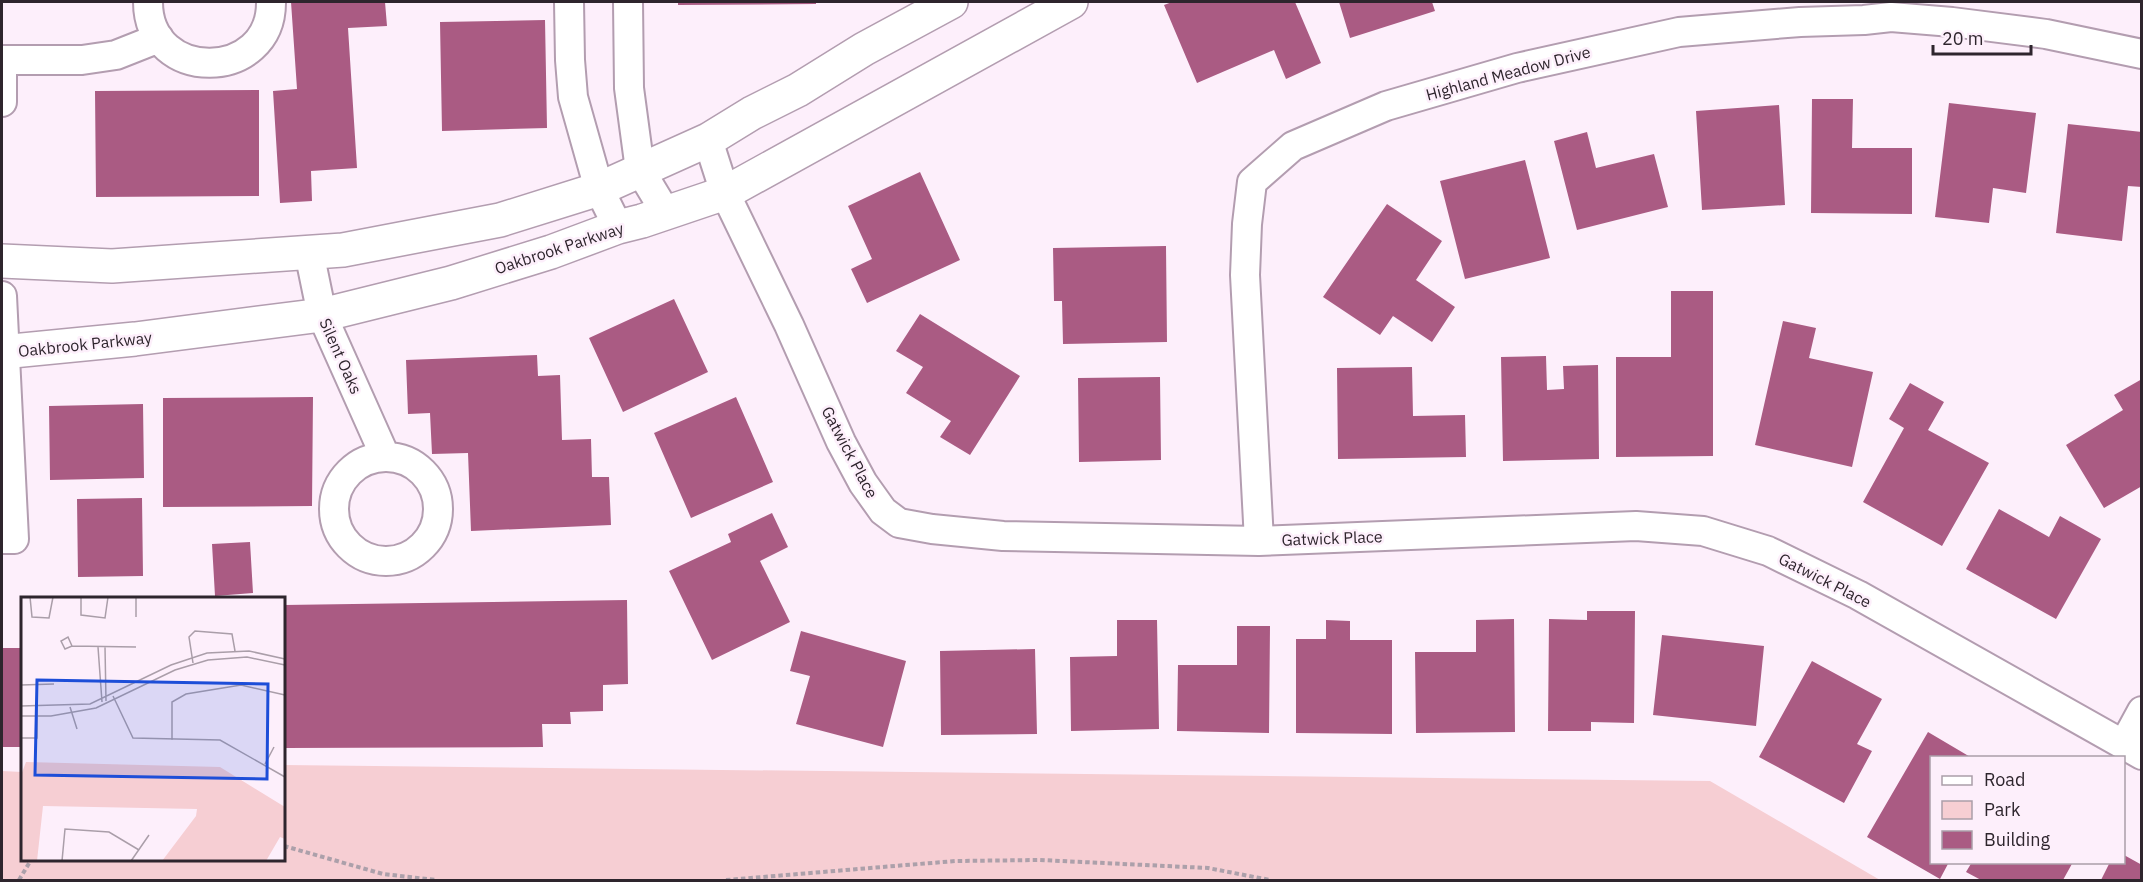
<svg xmlns="http://www.w3.org/2000/svg" width="2143" height="882" viewBox="0 0 2143 882" font-family="'IBM Plex Sans',sans-serif">
<rect width="100%" height="100%" fill="#fdeffb"/>
<path fill="#f6ced3" d="M284,765L1710,781L1880,880H2V771L22,772V860H284Z"/>
<path fill="#aa5b83" d="M291,2H385L387,26L348,28L357,168L311,171L312,201L280,203L273,91L297,89Z
M678,2H816V4L678,5Z
M1172,2H1295L1321,63L1286,79L1274,50L1197,83L1164,5Z
M1339,2H1432L1435,11L1350,38Z
M545,20L547,128L442,131L440,22Z
M259,90V196L96,197L95,91Z
M1812,99H1853L1852,148H1912V214L1811,213Z
M1949,103L2036,113L2026,193L1993,188L1989,223L1935,217Z
M1779,105L1785,205L1702,210L1696,111Z
M2068,124L2142,132V187L2128,186L2122,241L2056,233Z
M1587,132L1596,168L1654,154L1668,207L1577,230L1554,141Z
M1525,160L1550,258L1465,279L1440,181Z
M920,172L960,260L867,303L851,269L872,259L848,206Z
M1387,204L1442,241L1416,280L1455,307L1432,342L1393,316L1380,335L1323,297Z
M1166,246L1167,342L1063,344L1062,301H1054L1053,248Z
M1671,291H1713V456L1616,457V357H1671Z
M674,299L708,372L623,412L589,338Z
M920,314L1020,376L970,455L940,437L951,421L906,393L923,367L896,351Z
M1783,321L1816,328L1809,358L1873,372L1852,467L1755,445Z
M537,355L538,376L560,375L562,440L591,439L592,477H609L611,525L471,531L468,453L432,454L430,413L408,414L406,360Z
M1546,356L1547,390L1564,389L1563,366L1598,365L1599,459L1503,461L1501,357Z
M1412,367L1413,416L1465,415L1466,457L1338,459L1337,368Z
M1160,377L1161,460L1079,462L1078,378Z
M2142,379V486L2104,508L2066,445L2123,410L2114,395Z
M1910,383L1944,402L1928,430L1989,463L1942,546L1863,502L1904,428L1889,419Z
M313,397L312,506L163,507V398Z
M736,397L773,482L691,518L654,433Z
M143,404L144,478L50,480L49,406Z
M142,498L143,576L78,577L77,499Z
M1999,509L2049,537L2060,516L2101,539L2056,619L1966,569Z
M772,513L788,547L760,561L790,622L712,660L669,571L731,542L728,534Z
M250,542L253,593L215,596L212,544Z
M627,600L628,684L603,685V711L570,712L571,724H542L543,747L284,748V605Z
M1587,611H1635L1634,723L1591,722V731H1548L1549,619L1587,620Z
M1514,619L1515,732L1416,733L1415,652H1476V620Z
M1117,620H1157L1159,729L1071,731L1070,657L1117,656Z
M1326,620L1350,621V640H1392V734L1296,733V639H1326Z
M1237,626H1270L1269,733L1177,731L1178,665H1237Z
M801,631L906,661L883,747L796,724L810,676L790,671Z
M1662,635L1764,646L1756,726L1653,715Z
M2,648H22V747H2Z
M1035,649L1037,734L941,735L940,651Z
M1812,661L1882,699L1857,744L1872,751L1844,803L1759,757Z
M1928,732L1972,758H1932V862H1949L1940,879L1867,837Z
M2124,855L2142,865V880H2101L2110,862H2124Z
M1972,862H2073L2063,880H1981L1966,872Z"/>
<g fill="none" stroke-linecap="round" stroke-linejoin="round">
<defs>
<path id="street" d="M148,2C148,84 272,82 271,2
M569,2L570,60L573,97L599,189L618,227
M628,2L629,88L640,170L666,213
M2,60H82L116,55L159,38
M2,102V60
M708,140L725,193L789,325L841,442L863,483L883,511L899,523L932,529L1003,536L1259,541L1636,526L1703,531L1768,551L1858,595L2142,755
M309,252L322,315L385,456
M2,296L14,539H2
M334 509a52 52 0 1 1 104 0a52 52 0 1 1-104 0Z
M1259,541L1245,275L1247,224L1252,182L1293,146L1386,106L1517,68L1679,32L1800,22L1864,20L1891,17L1952,22L2046,34L2142,54
M2124,744L2142,711"/>
<path id="secondary" d="M2,261L112,266L343,250L500,220L599,189L708,140L752,113L798,90L864,49L951,2
M2,352L135,339L322,315L451,283L551,252L618,227L642,221L725,193L1071,2"/>
</defs>
<use href="#street" stroke="#b39db0" stroke-width="32"/>
<use href="#secondary" stroke="#b39db0" stroke-width="36"/>
<path stroke="#aca0aa" stroke-width="4" stroke-dasharray="4.5 3" stroke-linecap="butt" d="M284,846L383,874L436,880
M19,880L31,860
M726,880L955,861L1040,860L1208,868L1270,880"/>
<use href="#street" stroke="#fff" stroke-width="28"/>
<use href="#secondary" stroke="#fff" stroke-width="33"/>
</g>
<g text-anchor="middle" stroke-width="5" stroke-linejoin="round" paint-order="stroke">
<g font-size="16" fill="#2e252d" stroke="#fdeffb">
<text transform="translate(1508 73) rotate(-15)" y="6">Highland Meadow Drive</text>
<text transform="translate(559 248) rotate(-18)" y="6">Oakbrook Parkway</text>
<text transform="translate(85 344) rotate(-6)" y="6">Oakbrook Parkway</text>
<text transform="translate(341 356) rotate(66)" y="6">Silent Oaks</text>
<text transform="translate(850 452) rotate(62)" y="6">Gatwick Place</text>
<text transform="translate(1332 538) rotate(-2)" y="6">Gatwick Place</text>
<text transform="translate(1825 580) rotate(27)" y="6">Gatwick Place</text>
</g>
</g>
<g transform="translate(21 597)">
<rect width="264" height="264" fill="#fdeffb"/>
<path d="M5,165L199,170L264,210V242L259,240L245,264H141L175,219L176,212L22,209L16,264H0V178Z" fill="#f6ced3"/>
<path fill="none" stroke="#aa9ea9" stroke-width="1.5" d="M9,0L11,20L28,21L32,0M60,0V18L84,21L87,0M115,20V0M51,49L47,40L40,44L44,52L51,49L115,50M77,50L81,105M84,50L85,104M172,66L168,40L174,34L211,37L214,54M0,88L33,87M92,99L112,141L199,143L264,180M0,109L69,107L150,68L186,56L228,54L264,62M49,110L56,132M0,119H30L75,111L154,73L187,63L226,60L264,68M0,141H16V89M151,143V105L165,97L220,88L264,98M244,167L253,150M41,264L44,232L88,235L118,253M110,264L128,238"/>
<path fill="#1d4ed8" fill-opacity="0.15" stroke="#1d4ed8" stroke-width="3" d="M16,83L247,87L246,182L14,178Z"/>
<rect width="264" height="264" fill="none" stroke="#2e252d" stroke-width="3"/>
</g>
<rect width="2143" height="882" fill="none" stroke="#2e252d" stroke-width="6"/>
<rect x="1930" y="756" width="195" height="108" fill="#fdeffb" stroke="#aa9ea9" stroke-width="1.5"/>
<rect x="1942" y="776" width="30" height="9" fill="#ffffff" stroke="#aa9ea9" stroke-width="1.5"/>
<text x="1984" y="786" font-size="18" fill="#2e252d">Road</text>
<rect x="1942" y="801" width="30" height="18" fill="#f6ced3" stroke="#aa9ea9" stroke-width="1.5"/>
<text x="1984" y="816" font-size="18" fill="#2e252d">Park</text>
<rect x="1942" y="831" width="30" height="18" fill="#aa5b83" stroke="#aa9ea9" stroke-width="1.5"/>
<text x="1984" y="846" font-size="18" fill="#2e252d">Building</text>
<path d="M1933 45v9h98v-9" fill="none" stroke="#2e252d" stroke-width="3"/>
<text x="1942" y="45" font-size="18" fill="#2e252d" stroke="#fdeffb" stroke-width="4.5" paint-order="stroke">20 m</text>
</svg>
